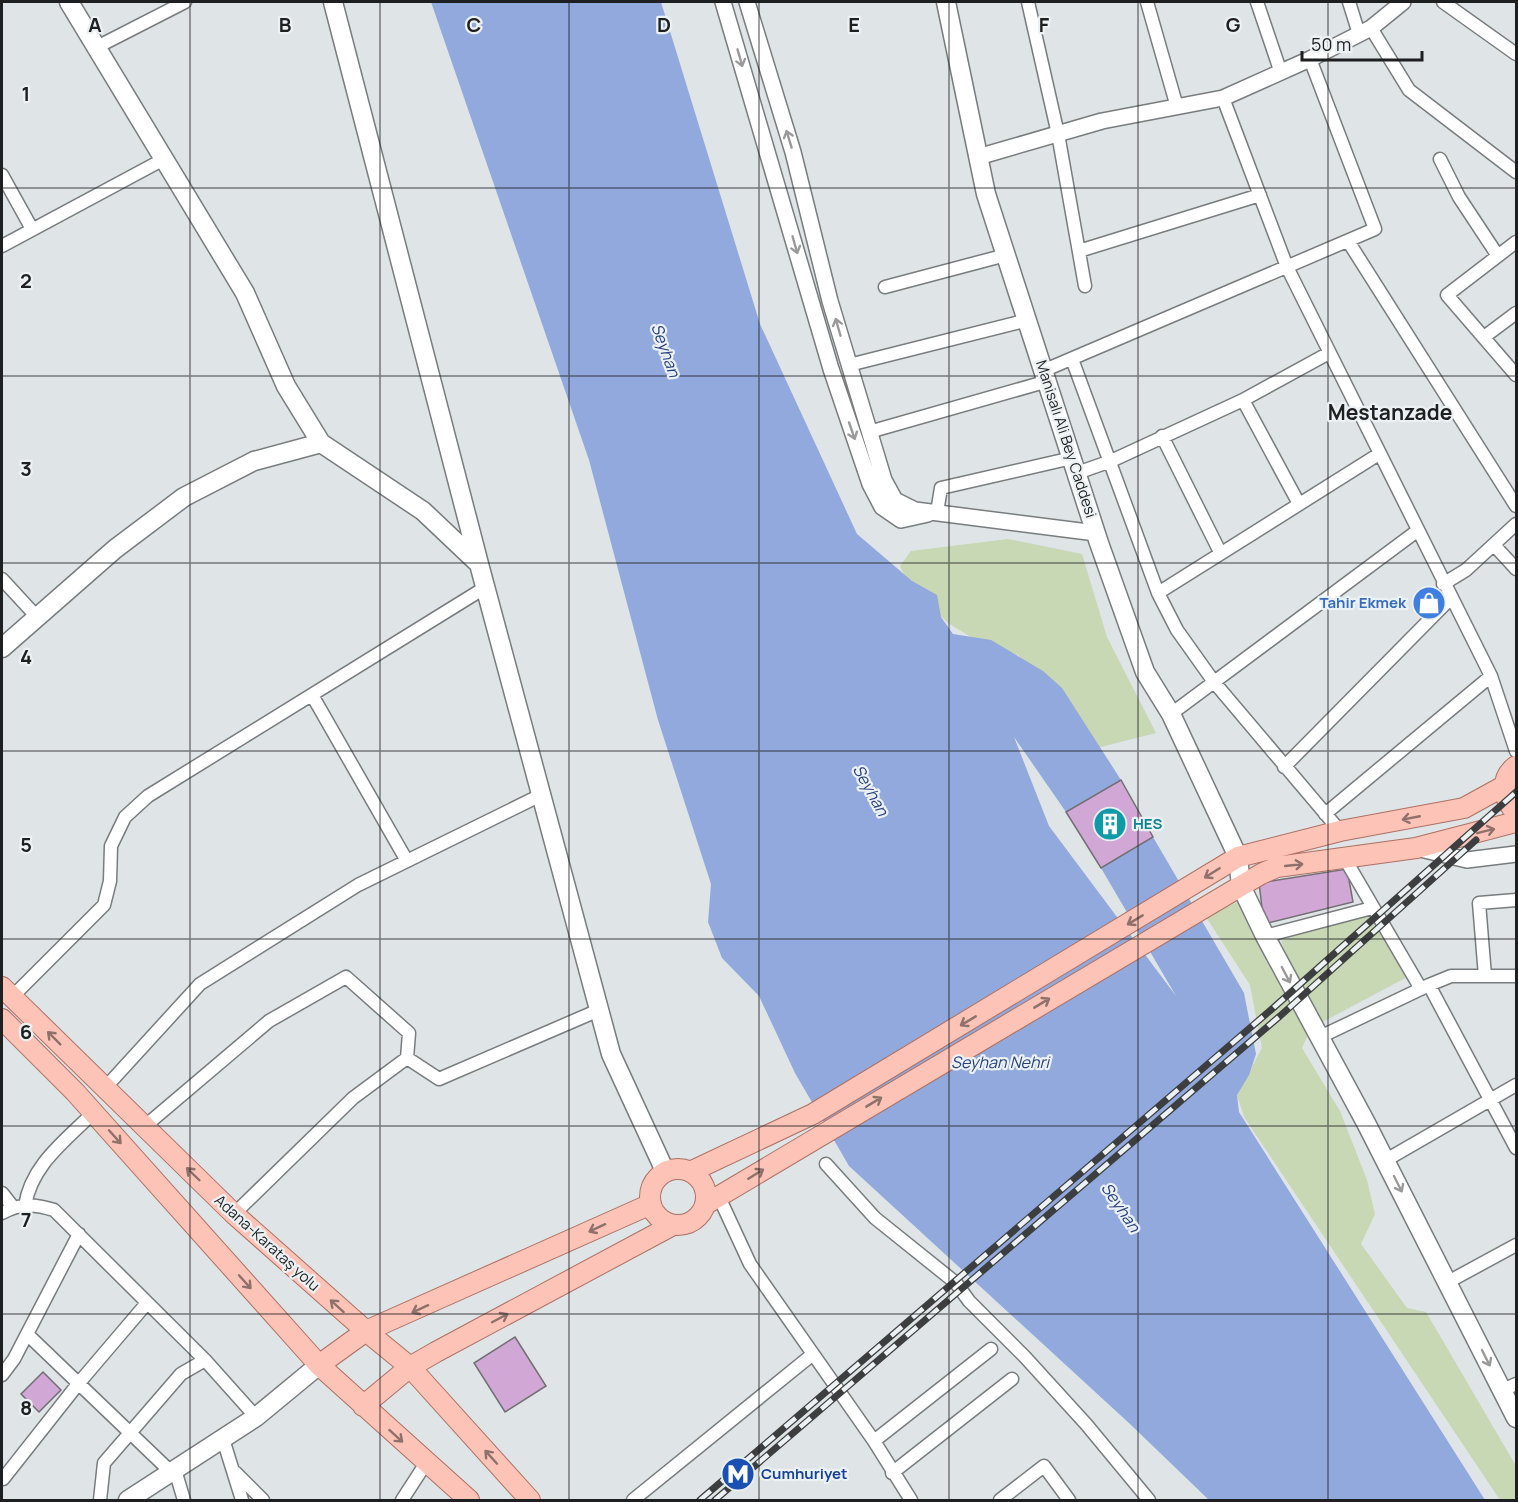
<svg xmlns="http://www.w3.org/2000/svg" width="1518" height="1502" viewBox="0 0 1518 1502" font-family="Manrope,sans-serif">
<rect width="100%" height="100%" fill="#dfe4e7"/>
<path fill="#c8d7b4" d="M1008,539L1082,554L1107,637L1156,733L1097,748L1062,702L1018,655L976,640L948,623L910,587L900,566L911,551Z
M1237,902L1301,1010L1307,1037L1302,1048L1340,1111L1367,1180L1375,1214L1361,1244L1407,1308L1426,1312L1516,1466V1500H1500L1244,1117L1237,1095L1262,1048L1250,985L1206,917Z
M1367,906L1411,975L1317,1025L1281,941Z"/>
<path fill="#91a9dc" d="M431,2H661L760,324L857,534L912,581L937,595L941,617L953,634L991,640L1043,671L1062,688L1121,780L1066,812L1014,737L1049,826L1176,996L1101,868L1153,837L1244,993L1256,1054L1249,1075L1237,1095L1239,1112L1485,1500H1209L1130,1424L849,1166L795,1073L759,996L722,958L708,922L711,884L658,720L589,460Z"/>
<path fill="#d0a7d5" stroke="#726f72" stroke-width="1.5" d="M1121,780L1153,837L1101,868L1066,812Z
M1347,869L1353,902L1264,924L1259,883Z
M515,1337L546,1386L505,1412L474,1363Z
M43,1372L61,1390L39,1412L21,1394Z"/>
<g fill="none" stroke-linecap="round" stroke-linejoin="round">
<defs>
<path id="minor" d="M1028,2L1058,134L1085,286
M1147,2L1177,107
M1257,2L1281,73
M1349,2L1359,34
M1443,2L1516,54
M1371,28L1409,90L1516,172
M97,47L185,2
M1223,98L1287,267L1491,676L1516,751
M1440,159L1459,197L1498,256
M2,175L32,229
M1348,241L1516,506
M1516,242L1447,295L1516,375
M2,246L164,159
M1079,251L1260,195
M885,287L1006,255
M1484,337L1516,313
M1072,359L1158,593L1177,630L1214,682L1340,831
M849,365L1028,320
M1045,370L1375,229L1310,59
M1243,400L1298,502
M869,432L1048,381
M1162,436L1220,552
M1077,473L1111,461L1243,400L1329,353
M937,512L941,488L1072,458
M1494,545L1516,569
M2,579L37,617
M1443,584L1466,570L1516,524
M1158,593L1379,454
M312,695L407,861
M1171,714L1417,531
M1284,767L1450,599
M1325,814L1491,676
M1345,859L1421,989
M1265,936L1372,908
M1485,976L1479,903L1516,900
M1429,985L1451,976H1516
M12,997L104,905L110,881L111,846L125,817L148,796L486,587
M1320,1037L1429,985L1516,1148
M105,1088L200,984L358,885L541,795
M144,1127L269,1021L346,977L409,1033L407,1058
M1386,1160L1516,1085
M826,1164L875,1218L956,1283L969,1301L1025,1357L1086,1424L1149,1500
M2,1193L13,1207
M719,1197L750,1264L874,1441L911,1500
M25,1206C31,1165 66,1140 93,1113
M2,1213C20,1203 35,1204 54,1210L205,1360L256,1417
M234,1214L353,1098L407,1058L439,1079L599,1010
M1448,1282L1516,1245
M27,1334L171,1472
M2,1375L14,1359L79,1234
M1503,1390L1516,1384
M223,1439L242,1500
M874,1441L991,1349
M175,1470L184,1500
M235,1472L263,1500
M892,1473L1012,1379
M2,1477L3,1479L78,1384L147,1303
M100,1500L104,1463L181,1374L205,1360
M402,1500L426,1463
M633,1500L813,1354
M1000,1500L1044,1466L1069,1500"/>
<path id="tertiary" d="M723,2L831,369L870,484L882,507L901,520L928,514
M747,2L793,152L830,301L884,480L895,500L915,510L1096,533
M978,157L1102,121L1223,98L1310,59L1371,28L1403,2
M1416,848L1467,860L1516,854"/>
<path id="secondary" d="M69,2L245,293L286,386L321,443L423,511L479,564L611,1054L665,1171
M333,2L479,564
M946,2L986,194L1099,543L1145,672L1171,714L1238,857L1241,886L1265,936L1366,1123L1516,1418
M2,648L115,549L184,497L254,461L321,443
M128,1500L256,1417L319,1365"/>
<path id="primary" d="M1516,766C1500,778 1502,799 1516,812
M2,987L234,1214L366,1331L410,1367L530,1500
M2,1019L75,1092L319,1365L469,1500
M650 1197a28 28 0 1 1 56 0a28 28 0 1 1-56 0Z
M692,1171L813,1114L1238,857L1340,831L1464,808L1504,786
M706,1204L1261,874L1277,867L1416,848L1516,822
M319,1365L366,1331L651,1204
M363,1406L410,1367L436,1352L673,1225"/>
</defs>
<use href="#minor" stroke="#787c7f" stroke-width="15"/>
<use href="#tertiary" stroke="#787c7f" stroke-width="18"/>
<use href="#secondary" stroke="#787c7f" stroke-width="21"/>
<use href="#primary" stroke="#ae7062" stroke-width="22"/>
<use href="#minor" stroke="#fff" stroke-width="12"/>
<use href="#tertiary" stroke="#fff" stroke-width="15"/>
<use href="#secondary" stroke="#fff" stroke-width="18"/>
<use href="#primary" stroke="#fdc3b6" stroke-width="20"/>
<defs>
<path id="rail" d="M700,1500L1272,1009L1516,792
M715,1500L1280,1016L1476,840"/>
</defs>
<use href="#rail" stroke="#3c3e3f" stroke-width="7"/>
<use href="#rail" stroke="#ecf1f4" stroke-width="4.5" stroke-dasharray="14" stroke-linecap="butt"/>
</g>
<defs><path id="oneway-shaft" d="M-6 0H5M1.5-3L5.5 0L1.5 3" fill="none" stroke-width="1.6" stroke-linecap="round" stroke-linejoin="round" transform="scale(1.5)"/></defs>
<g stroke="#9a9a9b">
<use href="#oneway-shaft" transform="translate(740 58) rotate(74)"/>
<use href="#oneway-shaft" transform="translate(789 139) rotate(-107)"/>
<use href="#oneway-shaft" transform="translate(795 245) rotate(74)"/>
<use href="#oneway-shaft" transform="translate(838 327) rotate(-106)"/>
<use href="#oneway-shaft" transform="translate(852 431) rotate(71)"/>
<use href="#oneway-shaft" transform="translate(1286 975) rotate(62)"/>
<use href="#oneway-shaft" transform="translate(1398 1184) rotate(63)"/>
<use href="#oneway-shaft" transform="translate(1486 1358) rotate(63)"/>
</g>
<g stroke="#8e716b">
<use href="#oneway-shaft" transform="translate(1411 818) rotate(169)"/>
<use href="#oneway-shaft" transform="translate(1486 831) rotate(-14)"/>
<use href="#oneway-shaft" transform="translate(1294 865) rotate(-6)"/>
<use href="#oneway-shaft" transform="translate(1212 873) rotate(148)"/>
<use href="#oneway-shaft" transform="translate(1135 920) rotate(149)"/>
<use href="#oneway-shaft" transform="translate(1042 1003) rotate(-31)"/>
<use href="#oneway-shaft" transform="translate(968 1021) rotate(149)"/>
<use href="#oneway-shaft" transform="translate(54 1038) rotate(-135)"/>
<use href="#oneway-shaft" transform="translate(874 1102) rotate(-31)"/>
<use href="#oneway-shaft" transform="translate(115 1137) rotate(48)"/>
<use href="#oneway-shaft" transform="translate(193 1174) rotate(-136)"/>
<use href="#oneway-shaft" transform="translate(756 1174) rotate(-32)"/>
<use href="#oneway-shaft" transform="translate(597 1228) rotate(155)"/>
<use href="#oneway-shaft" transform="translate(245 1282) rotate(48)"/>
<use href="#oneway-shaft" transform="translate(337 1306) rotate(-138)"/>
<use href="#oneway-shaft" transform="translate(420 1309) rotate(155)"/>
<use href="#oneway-shaft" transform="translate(500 1318) rotate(-28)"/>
<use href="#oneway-shaft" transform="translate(396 1436) rotate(42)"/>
<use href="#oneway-shaft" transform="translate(491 1457) rotate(-132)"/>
</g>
<path fill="none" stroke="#1e1f20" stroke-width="1.5" stroke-opacity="0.55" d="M190,2V1500M380,2V1500M569,2V1500M759,2V1500M949,2V1500M1138,2V1500M1328,2V1500M2,188H1516M2,376H1516M2,563H1516M2,751H1516M2,939H1516M2,1126H1516M2,1314H1516"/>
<defs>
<symbol id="shop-disc" viewBox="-11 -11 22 22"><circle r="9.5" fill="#3f7fe0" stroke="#ecf1f4"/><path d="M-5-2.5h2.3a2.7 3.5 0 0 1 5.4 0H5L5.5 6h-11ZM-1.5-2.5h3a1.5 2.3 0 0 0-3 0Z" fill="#fff"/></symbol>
<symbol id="building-disc" viewBox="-11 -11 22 22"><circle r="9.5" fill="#0f9aa8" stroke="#ecf1f4"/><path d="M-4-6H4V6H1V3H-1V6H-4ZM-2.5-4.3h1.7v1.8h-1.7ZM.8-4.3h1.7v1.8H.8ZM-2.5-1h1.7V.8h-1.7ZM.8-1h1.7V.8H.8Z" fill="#fff"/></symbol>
<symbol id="metro-disc" viewBox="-11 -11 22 22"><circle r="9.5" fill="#1a4fb4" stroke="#ecf1f4"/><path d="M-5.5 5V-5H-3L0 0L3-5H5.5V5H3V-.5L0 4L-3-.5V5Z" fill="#fff"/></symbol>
</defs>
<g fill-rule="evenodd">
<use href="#shop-disc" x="1410" y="584" width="38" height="38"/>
<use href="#building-disc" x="1091" y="805" width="38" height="38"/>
<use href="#metro-disc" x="719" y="1455" width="38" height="38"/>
</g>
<g text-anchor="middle" stroke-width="4.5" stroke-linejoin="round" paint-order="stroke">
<g font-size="15" fill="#1e1f20" stroke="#ecf1f4">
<text transform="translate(1066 439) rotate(72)" y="5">Manisalı Ali Bey Caddesi</text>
<text transform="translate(267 1243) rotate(42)" y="5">Adana-Karataş yolu</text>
</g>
<g font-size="15" font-weight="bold" fill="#366cbe" stroke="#ecf1f4" text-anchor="end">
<text x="1406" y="608">Tahir Ekmek</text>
</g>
<g font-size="15" font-weight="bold" fill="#0d838f" stroke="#ecf1f4" text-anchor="start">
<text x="1133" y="829">HES</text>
</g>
<g font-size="15" font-weight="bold" fill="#164399" stroke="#ecf1f4" text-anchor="start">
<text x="761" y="1479">Cumhuriyet</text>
</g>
<g font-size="16" font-style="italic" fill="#28427f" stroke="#ecf1f4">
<text transform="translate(666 350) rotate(70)" y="6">Seyhan</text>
<text transform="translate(871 790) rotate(61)" y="6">Seyhan</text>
<text x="1000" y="1068">Seyhan Nehri</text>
<text transform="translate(1121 1207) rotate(56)" y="6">Seyhan</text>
</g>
<g font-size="21" font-weight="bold" fill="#1e1f20" stroke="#ecf1f4">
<text x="1390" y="420">Mestanzade</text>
</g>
</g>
<g font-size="20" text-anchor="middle" font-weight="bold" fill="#1e1f20" stroke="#ecf1f4" stroke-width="4.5" stroke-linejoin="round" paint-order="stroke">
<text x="95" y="32">A</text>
<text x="285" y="32">B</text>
<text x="474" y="32">C</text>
<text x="664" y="32">D</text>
<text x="854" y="32">E</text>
<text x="1044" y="32">F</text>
<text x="1233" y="32">G</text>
<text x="26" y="101">1</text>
<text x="26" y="288">2</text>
<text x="26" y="476">3</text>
<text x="26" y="664">4</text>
<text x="26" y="852">5</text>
<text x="26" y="1039">6</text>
<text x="26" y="1227">7</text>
<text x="26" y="1415">8</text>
</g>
<rect width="1518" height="1502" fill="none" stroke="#1e1f20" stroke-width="6"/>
<path d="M1302 51v9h120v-9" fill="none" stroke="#1e1f20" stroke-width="3"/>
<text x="1311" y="51" font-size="18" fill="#1e1f20" stroke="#ecf1f4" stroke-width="4.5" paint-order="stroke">50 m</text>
</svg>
